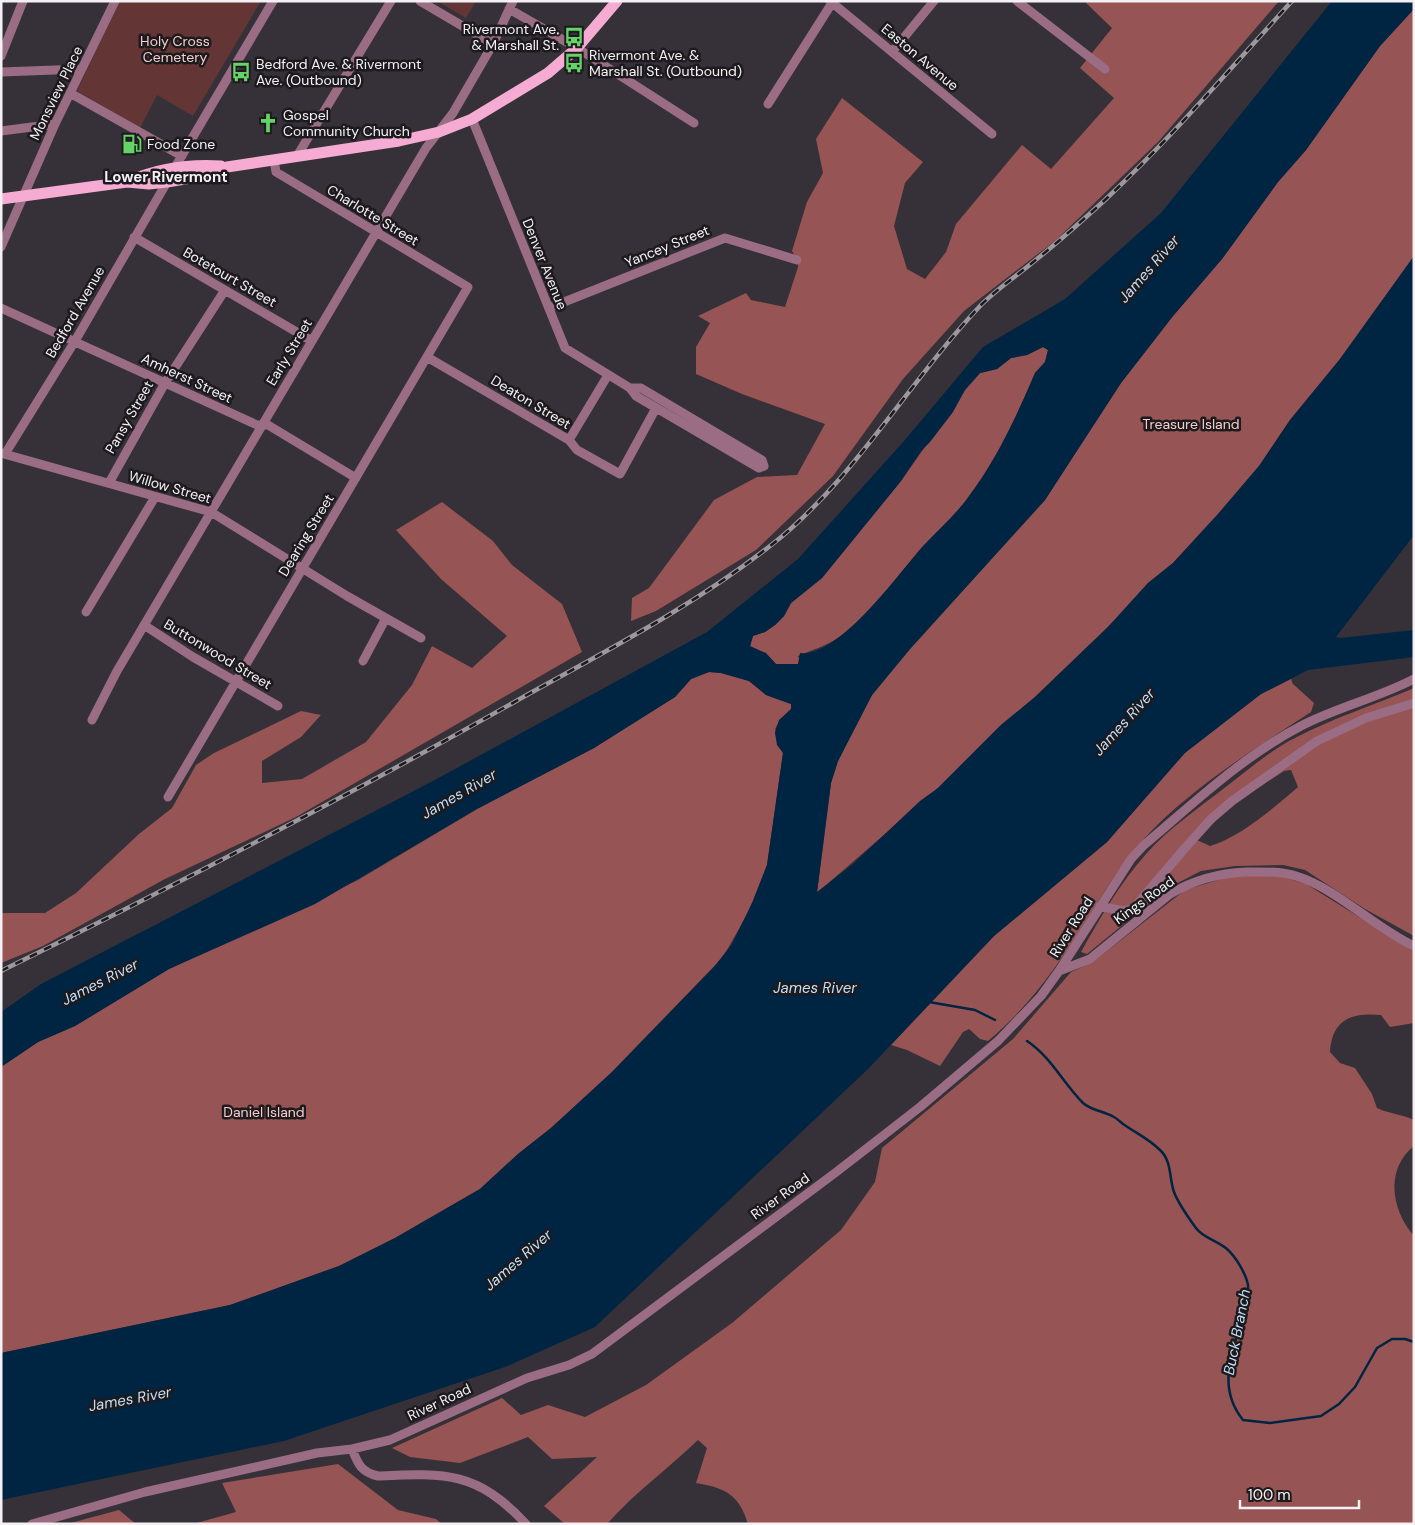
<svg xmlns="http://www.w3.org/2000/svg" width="1415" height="1525" viewBox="0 0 1415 1525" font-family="'DM Sans',sans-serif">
<rect width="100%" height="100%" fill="#363138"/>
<path fill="#643535" d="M119,1H261L193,116L157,95L140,128L77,91Z
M437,1H476L466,18Z"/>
<path fill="#965454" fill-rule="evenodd" d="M1084,1H1279L1158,142L1056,240L964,311L903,379L833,476L756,550L656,611L631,621L632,598L649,588L714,500L757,477L797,475L825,424L742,394L696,374V347L710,323L698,316L746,293L751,300L785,307L798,267V261L792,251L807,202L823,173L816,139L842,98L923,162L905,183L894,226L907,269L925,279L946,252L956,224L1022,145L1051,169L1114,98L1080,68L1112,28Z
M1414,9V256L1340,359L1290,420L1259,466L1218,514L1173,563L1148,583L1116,619L1035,697L1001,725L938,788L817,893L831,783L838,761L872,695L910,649L1045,500L1121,383L1173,316L1222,259L1278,182L1306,150L1380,46Z
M1043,347L1048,350L1045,362L1035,373C1017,415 998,461 969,497C952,518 932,536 915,556C890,584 870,616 839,637C826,646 812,650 798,656L800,660L798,664H776L769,657L750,646L753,636L765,632L775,625L784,616L791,603L822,578L901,481L965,390L980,373L997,369L1011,358L1027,355Z
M442,502L493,541L512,565L562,604L582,652L296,817L165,879L43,946L1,963V913H45L76,893L139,834L172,808L196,765L214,753L301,711L321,715L301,737L262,761V783L302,779L366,742L412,685L432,646L472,668L507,636L441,579L396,530Z
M709,672L721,673L749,681L766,695L791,704V709C771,731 772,726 783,753L767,865L748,913L723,957L612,1072L551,1128L518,1154L480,1189L395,1238L339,1266L230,1305L1,1353V1067L38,1042L75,1026L169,969L358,880L477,809L594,748L675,697L691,679Z
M1291,679L1293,684L1314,703L1311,712C1253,750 1189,789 1142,841C1121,864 1105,891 1088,918C1059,964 1029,1007 988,1041L980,1039L969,1029L963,1032L940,1066L907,1050L891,1045L994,936L1107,842L1184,753L1261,694Z
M1414,688V936L1365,909L1305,870L1283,865L1235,866L1201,871L1168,888L1087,954L1081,952C1100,918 1120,883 1146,854C1169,828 1200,807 1227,786C1249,769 1271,750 1295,738C1333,718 1374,705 1414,688ZM1291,770L1298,787C1275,807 1240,837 1210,846L1197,840L1229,807L1284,771Z
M1263,875L1284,877L1306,884L1414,951V1023L1390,1027L1381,1015C1351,1012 1332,1020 1330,1052L1340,1063L1355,1068L1372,1094L1377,1108C1389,1114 1402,1114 1414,1120V1146C1385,1169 1391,1210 1414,1236V1524H748C739,1494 725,1488 696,1483L707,1448L698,1440C668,1469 635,1492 607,1524H565L544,1506L597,1457L552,1459L528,1437L460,1463L410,1457L392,1448L502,1398L521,1415L548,1405L585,1417L646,1385L732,1323L841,1230L875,1182L882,1148L1013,1039L1071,972L1093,962L1185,890L1228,877Z
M338,1464L398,1510L436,1519L442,1524H193L236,1512L222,1483Z
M119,1510L136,1524H67Z"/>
<path fill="#002542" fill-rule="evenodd" d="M1332,1H1414V9L1380,46L1306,150L1278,182L1222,259L1173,316L1121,383L1045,500L910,649L872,695L838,761L831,783L817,892L853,864L920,801L938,788L1001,725L1035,697L1107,628L1148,583L1173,563L1218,514L1259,466L1290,420L1340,359L1414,256V535L1336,637L1340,638L1414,630V657L1308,670L1261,694L1185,753L1107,842L994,936L868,1069L595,1327L505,1367L284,1441L1,1500V1353L230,1305L339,1266L395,1238L480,1189L518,1154L551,1128L612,1072L714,967L732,944L753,901L767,865L783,753L777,745L775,733L779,720L791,709V704L766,695L749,681L721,673L709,672L691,679L675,697L594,748L477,809L315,904L169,969L75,1026L38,1042L1,1067V1012L41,984L431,782L707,632L798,559L904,441L983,347L1065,299L1161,213ZM1043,347L1048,350L1045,362L1035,373C1017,415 997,459 969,496C956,515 938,530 923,546C900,572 838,659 800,653L798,664H776L766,653L750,646L753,636L765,632L775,625L784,616L791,603L822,578L901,481L921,451L930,442L953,412L965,390L980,373L997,369L1011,358L1027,355Z"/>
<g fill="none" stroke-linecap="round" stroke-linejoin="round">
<path stroke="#002542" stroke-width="2.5" d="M929,1002L975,1010L995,1020
M1027,1041C1051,1057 1063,1083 1083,1103C1092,1111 1104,1111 1114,1117C1118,1119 1122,1124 1126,1126C1138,1134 1149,1139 1160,1150C1172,1161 1169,1178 1174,1192C1179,1205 1188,1217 1196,1228C1203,1238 1218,1241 1227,1249C1236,1257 1246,1274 1248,1285C1249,1294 1245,1307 1243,1315C1233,1352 1216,1387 1243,1420L1270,1423L1321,1416L1339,1404L1355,1387L1377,1348L1392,1339H1405L1414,1342"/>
<path stroke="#9a6d84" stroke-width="9" d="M420,1L493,44
M830,1L992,134
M1017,1L1105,69
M509,9L577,48L694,123
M892,52L934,1
M1,56L23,1
M1,72L82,69
M70,93L182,156
M768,104L832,3
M472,119L565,348L630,388H641L762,460L764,466L759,468L636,396L630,388
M1,131L55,124
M297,156L391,1
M174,169L273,1
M134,237L312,341
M1,247L55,124L115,1
M1,308L257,425H268L356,478
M549,308L725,238L797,260
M427,357L569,440L577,450L620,474L656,408
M569,440L608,375
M1,453L211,512L347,596L421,638
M5,454L75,341L167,182
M109,483L165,383L225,290
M86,612L155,497
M144,625L193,657L278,706
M363,661L386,618
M92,720L117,671L426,148L453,113L493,44L513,1
M168,797L468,287L276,172L274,160
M1100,906L1123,911L1134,908L1185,848L1211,819L1232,801L1317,741L1366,718L1414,703
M1059,971L1090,959L1170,894C1194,880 1219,873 1246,872C1263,872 1280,871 1296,876C1336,888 1375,928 1414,946
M352,1449C358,1464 361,1472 378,1476C445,1473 477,1471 526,1524
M32,1524L145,1492L317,1453L352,1449L390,1440L527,1378L569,1365L592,1354L835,1173L920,1107L998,1041L1041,996L1059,971L1131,859L1144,845C1194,803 1243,756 1301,726C1337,707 1378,698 1414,679"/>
<path stroke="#f6abd2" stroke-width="11" d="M129,181C157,169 190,164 221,166
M1,199L127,182L149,184L167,182L197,177L227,167L399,141L439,132L472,119L548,73L577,48L617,1"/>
<defs>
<path id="rail" d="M1,971C176,885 348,796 518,700C604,652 692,607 770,546C852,483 909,381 981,305C996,290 1015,277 1032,263C1057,243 1082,221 1106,199C1172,137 1231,68 1292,1"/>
</defs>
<use href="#rail" stroke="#9c989e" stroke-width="4.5"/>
<use href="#rail" stroke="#1c1a1d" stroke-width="2.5" stroke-dasharray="8" stroke-linecap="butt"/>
</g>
<defs>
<symbol id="bus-bare" viewBox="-9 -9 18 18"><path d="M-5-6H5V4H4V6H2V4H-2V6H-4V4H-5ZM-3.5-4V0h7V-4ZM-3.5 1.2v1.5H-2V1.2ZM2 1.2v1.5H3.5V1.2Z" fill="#64d468" stroke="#1c1a1d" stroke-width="2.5" paint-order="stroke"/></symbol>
<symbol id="church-bare" viewBox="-9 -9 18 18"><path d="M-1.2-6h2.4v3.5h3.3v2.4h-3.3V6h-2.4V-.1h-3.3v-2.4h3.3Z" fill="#64d468" stroke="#1c1a1d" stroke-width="2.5" paint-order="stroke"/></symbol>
<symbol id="fuel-bare" viewBox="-9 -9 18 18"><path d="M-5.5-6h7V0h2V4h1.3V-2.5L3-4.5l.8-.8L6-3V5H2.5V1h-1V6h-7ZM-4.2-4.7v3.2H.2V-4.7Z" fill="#64d468" stroke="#1c1a1d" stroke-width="2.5" paint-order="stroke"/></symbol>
</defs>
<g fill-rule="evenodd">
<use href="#bus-bare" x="560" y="23" width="28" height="28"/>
<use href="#bus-bare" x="560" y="49" width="28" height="28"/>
<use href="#bus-bare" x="227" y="58" width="28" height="28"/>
<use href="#church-bare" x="254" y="109" width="28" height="28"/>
<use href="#fuel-bare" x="118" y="130" width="28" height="28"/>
</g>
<g text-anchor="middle" stroke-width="5" stroke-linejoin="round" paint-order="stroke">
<g font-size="14" fill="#f4f1f5" stroke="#1c1a1d" text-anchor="start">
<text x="559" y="34" text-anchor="end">Rivermont Ave.<tspan x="559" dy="16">&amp; Marshall St.</tspan></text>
<text x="589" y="60">Rivermont Ave. &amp;<tspan x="589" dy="16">Marshall St. (Outbound)</tspan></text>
<text x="256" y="69">Bedford Ave. &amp; Rivermont<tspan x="256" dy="16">Ave. (Outbound)</tspan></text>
<text x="283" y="120">Gospel<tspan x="283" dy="16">Community Church</tspan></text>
<text x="147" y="149">Food Zone</text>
</g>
<g font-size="14" fill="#f5ccca" stroke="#1c1a1d">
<text x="175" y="46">Holy Cross<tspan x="175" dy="16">Cemetery</tspan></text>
<text x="1191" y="429">Treasure Island</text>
<text x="264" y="1117">Daniel Island</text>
</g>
<g font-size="14" fill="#f4f1f5" stroke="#1c1a1d">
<text transform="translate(920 57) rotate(40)" y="5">Easton Avenue</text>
<text transform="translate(56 93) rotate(-64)" y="5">Monsview Place</text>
<text transform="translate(373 215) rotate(31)" y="5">Charlotte Street</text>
<text transform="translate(667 246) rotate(-22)" y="5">Yancey Street</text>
<text transform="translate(545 264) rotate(68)" y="5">Denver Avenue</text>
<text transform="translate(230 277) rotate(30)" y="5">Botetourt Street</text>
<text transform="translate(75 312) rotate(-60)" y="5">Bedford Avenue</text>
<text transform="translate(289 352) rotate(-59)" y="5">Early Street</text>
<text transform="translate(187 378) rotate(25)" y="5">Amherst Street</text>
<text transform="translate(531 402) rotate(31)" y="5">Deaton Street</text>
<text transform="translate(129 417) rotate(-60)" y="5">Pansy Street</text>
<text transform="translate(170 487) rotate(16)" y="5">Willow Street</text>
<text transform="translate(306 535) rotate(-59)" y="5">Dearing Street</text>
<text transform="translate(218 654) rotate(31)" y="5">Buttonwood Street</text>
<text transform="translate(1144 900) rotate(-36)" y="5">Kings Road</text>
<text transform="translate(1071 927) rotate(-58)" y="5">River Road</text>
<text transform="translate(780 1196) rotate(-36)" y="5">River Road</text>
<text transform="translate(439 1402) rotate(-25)" y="5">River Road</text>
</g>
<g font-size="15" font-weight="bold" fill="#f4f1f5" stroke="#1c1a1d">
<text x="166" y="182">Lower Rivermont</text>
</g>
<g font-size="15" font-style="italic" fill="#c2dff8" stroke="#1c1a1d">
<text transform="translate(1149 269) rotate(-49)" y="5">James River</text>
<text transform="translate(1124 722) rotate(-48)" y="5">James River</text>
<text transform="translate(459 794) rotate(-30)" y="5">James River</text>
<text transform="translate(100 982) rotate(-27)" y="5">James River</text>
<text x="815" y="993">James River</text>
<text transform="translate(518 1260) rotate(-41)" y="5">James River</text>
<text transform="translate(1237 1332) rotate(-79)" y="5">Buck Branch</text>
<text transform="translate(130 1399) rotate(-10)" y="5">James River</text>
</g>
</g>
<rect width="1415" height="1525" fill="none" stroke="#f4f1f5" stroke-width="5"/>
<path d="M1240 1500v8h119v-8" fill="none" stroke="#f4f1f5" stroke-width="2.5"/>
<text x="1248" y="1500" font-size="15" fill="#f4f1f5" stroke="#1c1a1d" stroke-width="4" paint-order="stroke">100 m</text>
</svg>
